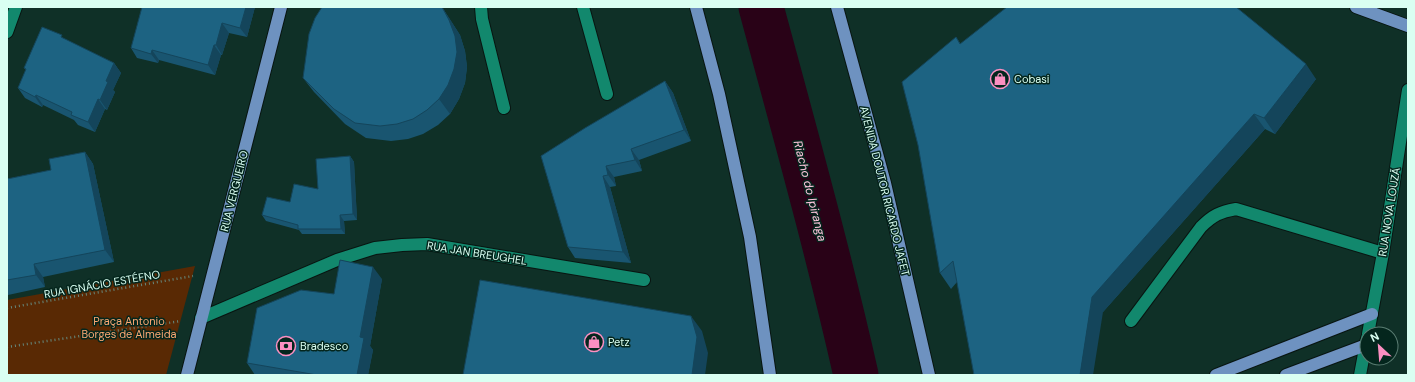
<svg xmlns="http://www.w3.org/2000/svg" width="1415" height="382" viewBox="0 0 1415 382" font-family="'DM Sans',sans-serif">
<rect width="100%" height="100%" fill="#0f3027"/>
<path fill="#592904" d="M195,266L166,375H7V300Z"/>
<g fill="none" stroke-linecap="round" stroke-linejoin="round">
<path stroke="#290217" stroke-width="45" d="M761,7C794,129 828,251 856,375"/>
<defs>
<path id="minor" d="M481,7L482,19L504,108
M583,7L607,94
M7,32L16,7
M201,318L337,260L375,248L402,245L427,244L644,280
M1131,321L1201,227C1213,215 1220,212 1236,209L1383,253
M1368,334L1383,253L1408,90
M1360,375L1367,338"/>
<path id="major" d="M696,7L719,94L750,237L770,375
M837,7L885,183L929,375
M1356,7L1408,26
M187,375L281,7
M1216,375L1372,314
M1286,375L1366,345"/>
</defs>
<use href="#minor" stroke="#081511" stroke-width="14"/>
<use href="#major" stroke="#081511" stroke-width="14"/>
<path stroke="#66897e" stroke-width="2.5" stroke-dasharray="1 3" stroke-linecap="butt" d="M7,308L193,276
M7,347L181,321"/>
<use href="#minor" stroke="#12886d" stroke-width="12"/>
<use href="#major" stroke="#6e92c0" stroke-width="12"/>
</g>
<path fill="#195570" d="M255,7L247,37L229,33L222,55H221L215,75L159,60L158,63L137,58L131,48Z
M442,7L460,35L465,51L467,67L465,83L459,99L450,114L438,125L423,134L408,139L391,141L366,138L345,124L314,92L303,78Z
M956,37L960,43L1316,79L1275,134L1265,129L1103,312L957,282L951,289L940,273Z
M64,39L114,63L121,73L113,90L115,92L107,110L105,109L95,132L78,125L74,120L43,105L42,107L25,98L18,88L26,70L24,68Z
M665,81L673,93L691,141L639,160L642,171L614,177L616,186L610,187L631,263L575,258L568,247L541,156Z
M85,152L93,164L114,262L43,277L45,287L8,295L7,293V179L51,170Z
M350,156L354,162L357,220L344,221L345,234H302L299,230L266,221L262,215L318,189Z
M382,279L370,346L373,350L368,375H255L247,363L334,294Z"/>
<path fill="#14455b" d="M246,7H255L247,37L240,28Z
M442,7L460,35L465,51L467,67L465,83L459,99L450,114L439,99Z
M222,23L229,33L222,55L216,45Z
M214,45L221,55L215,75L208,65Z
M152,50L159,60L158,63L151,54Z
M114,63L121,73L113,90L115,92L107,110L100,100L106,81Z
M1306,64L1316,79L1275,134L1264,118Z
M665,81L673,93L691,141L684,130Z
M36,95L43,105L42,107L35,97Z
M98,99L105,109L95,132L88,122Z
M1254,114L1265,129L1103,312L1093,375H1080L1092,297Z
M631,149L639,160L642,171L635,160Z
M85,152L93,164L114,262L105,250Z
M350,156L354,162L357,220L353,214Z
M606,166L614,177L616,186L608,175Z
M603,176L610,187L631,263L623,252Z
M340,215L344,221L345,234L341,229Z
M34,264L43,277L45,287L36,275Z
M373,267L382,279L370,346L373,350L368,375H357L360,337Z
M691,316L702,331L708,353L705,375H692Z"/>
<path fill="#1d6382" stroke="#14455b" d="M142,7H246L240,28L222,23L216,45H214L208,65L152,50L151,54L131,48Z
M322,7H442L449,20L455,36L457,52L454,69L448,85L439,99L427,110L413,119L397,124L380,126L355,123L334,109L303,78L309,34L315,18Z
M1007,7H1236L1306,64L1264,118L1254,114L1092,297L1080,375H974L953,261L940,273L918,145L902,82L956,37L960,44Z
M42,27L62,35L61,37L114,63L106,81L108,82L100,100L98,99L88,122L71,115L72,112L36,95L35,97L18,88L26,69L24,68Z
M665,81L684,130L631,149L635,160L606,166L608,175L603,176L623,252L568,247L541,156L585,128Z
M85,152L105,250L34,264L36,275L7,280V179L51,170L49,159Z
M350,156L353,214L340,215L341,229H298V225L262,215L267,197L290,202L294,184L318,189L316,159Z
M340,260L373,267L360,337L364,338L357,375H317L247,363L257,308L301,290L334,294Z
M480,280L691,316L697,337L692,375H463Z"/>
<defs>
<symbol id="shop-ring" viewBox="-11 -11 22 22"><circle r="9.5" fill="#04261d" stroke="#fc8fc1" stroke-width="1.5"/><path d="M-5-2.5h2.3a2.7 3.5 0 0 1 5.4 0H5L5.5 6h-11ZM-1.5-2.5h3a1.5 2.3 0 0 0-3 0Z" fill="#fc8fc1"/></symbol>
<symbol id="bank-ring" viewBox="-11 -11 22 22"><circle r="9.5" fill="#04261d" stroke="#fc8fc1" stroke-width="1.5"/><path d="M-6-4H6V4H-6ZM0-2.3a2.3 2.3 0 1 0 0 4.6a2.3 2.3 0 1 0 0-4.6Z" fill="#fc8fc1"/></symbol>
</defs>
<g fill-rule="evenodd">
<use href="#shop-ring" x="989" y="68" width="22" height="22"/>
<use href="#shop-ring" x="583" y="331" width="22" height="22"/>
<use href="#bank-ring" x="275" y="335" width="22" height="22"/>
</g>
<g text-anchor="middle" stroke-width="3" stroke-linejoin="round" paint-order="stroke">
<g font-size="11" fill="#dafff2" stroke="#04261d" text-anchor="start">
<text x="1014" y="83">Cobasi</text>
<text x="608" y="346">Petz</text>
<text x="300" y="350">Bradesco</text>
</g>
<g font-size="11" fill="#dafff2" stroke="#04261d">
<text transform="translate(234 191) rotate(-76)" y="4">RUA VERGUEIRO</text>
<text transform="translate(885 191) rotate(76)" y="4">AVENIDA DOUTOR RICARDO JAFET</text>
<text transform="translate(1389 212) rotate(-81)" y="4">RUA NOVA LOUZÃ</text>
<text transform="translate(477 253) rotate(9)" y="4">RUA JAN BREUGHEL</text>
<text transform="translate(102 284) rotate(-10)" y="4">RUA IGNÁCIO ESTÉFNO</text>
</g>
<g font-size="11" fill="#fda873" stroke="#04261d">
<text x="129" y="325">Praça Antonio<tspan x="129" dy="13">Borges de Almeida</tspan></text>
</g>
<g font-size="12" font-style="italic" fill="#fdc3db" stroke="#04261d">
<text transform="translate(810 191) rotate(76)" y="4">Riacho do Ipiranga</text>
</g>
</g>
<rect width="1415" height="382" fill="none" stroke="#dafff2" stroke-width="16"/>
<g transform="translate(1379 346) rotate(334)"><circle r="19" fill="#04261d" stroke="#5a7d72"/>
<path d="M0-3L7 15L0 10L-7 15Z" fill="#fc8fc1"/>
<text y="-6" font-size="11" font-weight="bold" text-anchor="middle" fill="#dafff2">N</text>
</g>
</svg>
